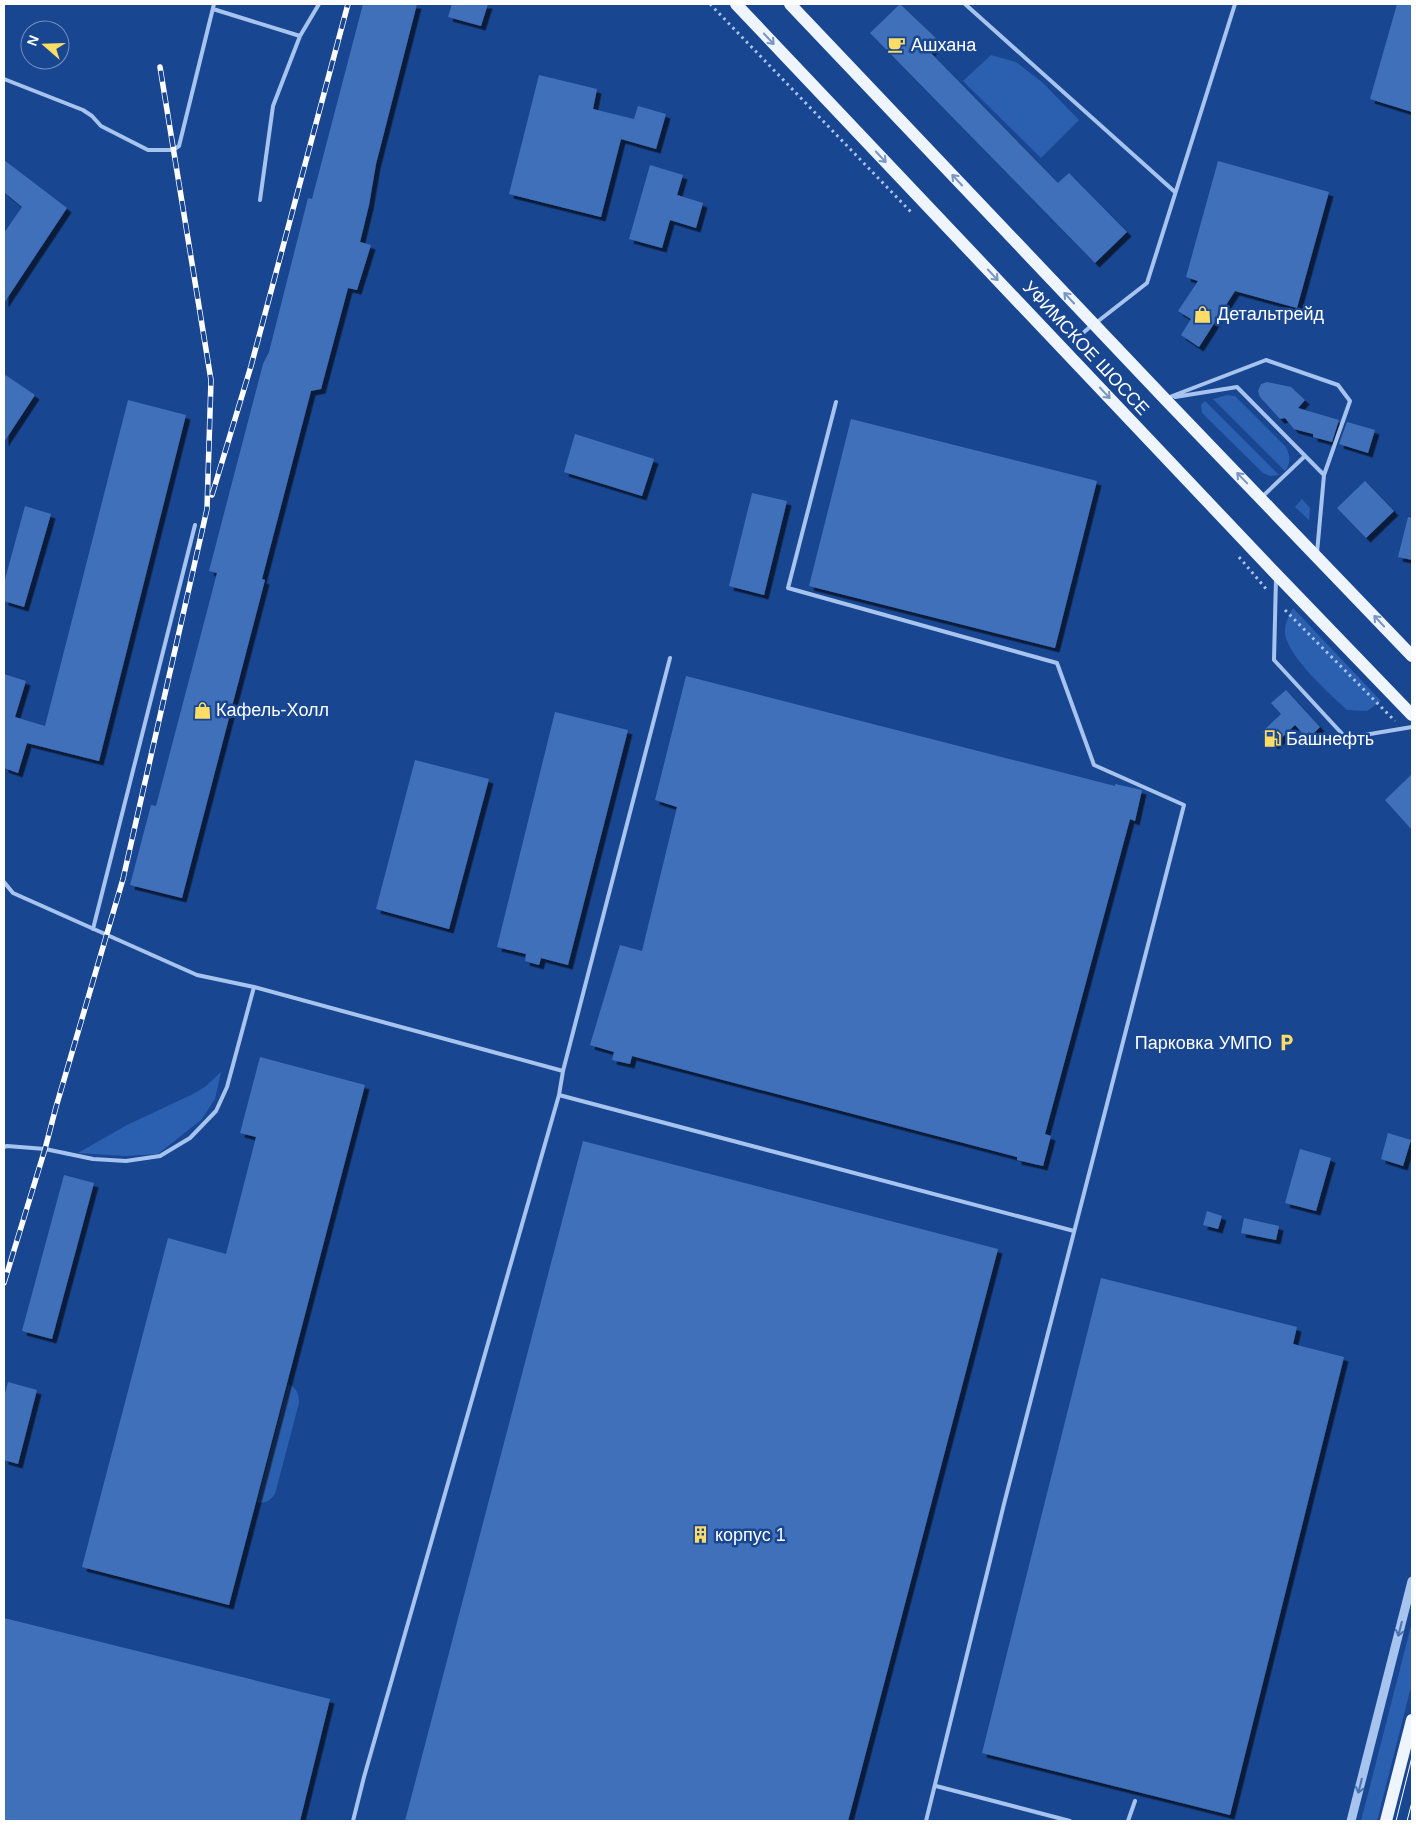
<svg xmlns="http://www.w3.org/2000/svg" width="1416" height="1825" viewBox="0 0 1416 1825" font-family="Arial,sans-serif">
<defs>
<filter id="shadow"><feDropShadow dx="4.5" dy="4.5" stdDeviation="0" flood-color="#0009"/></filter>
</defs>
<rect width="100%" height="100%" fill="#194691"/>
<path fill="#2b5faf" d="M991,55L1016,62L1043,83L1079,120L1041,158L963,81Z
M1227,395L1235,396L1286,447C1290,456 1291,463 1285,471L1213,399Z
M1205,401L1279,475L1270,476L1263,473L1202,413L1201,405Z
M1302,499L1310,508L1309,520L1295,507Z
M1293,608L1381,701L1367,711L1347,710C1329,693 1289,658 1285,634C1284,626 1289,614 1293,608Z
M221,1072L215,1099L201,1120L158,1154L125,1156L78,1153L127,1125L193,1094L205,1087Z
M288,1384C297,1388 299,1394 299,1403L275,1494C270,1501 266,1503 257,1503Z
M1412,1622V1683L1377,1821H1361Z"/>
<path fill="#4170b9" filter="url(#shadow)" d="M363,4H417L376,164L369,205L360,242L371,245L357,290L348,288L321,389L311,391L262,579L265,580L182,898L130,885L151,805L156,806L217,573L209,571L263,364L269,352L308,198L312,199Z
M452,4H488L481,26L448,17Z
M900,4L940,42L930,52L1058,183L1069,173L1127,232L1095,263L870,33Z
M1397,4H1412V112L1370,99Z
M539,75L597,89L593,109L634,119L638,106L666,114L656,149L621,139L601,217L509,194Z
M4,160L67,208L4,303V233L22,207L4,192Z
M1218,161L1329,192L1297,308L1235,291L1199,347L1181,335L1191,319L1178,311L1198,281L1186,277Z
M650,165L683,175L677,195L703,203L696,228L670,220L662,248L629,239Z
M4,374L35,395L4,442Z
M1267,382L1291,387L1305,400L1298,408L1339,420L1332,442L1313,437V434L1294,429L1285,418L1280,419L1260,397L1258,391L1261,384Z
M128,400L186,415L99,761L27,743L18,773L4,768V674L26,681L15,717L45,726Z
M851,419L1097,481L1055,648L809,586Z
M1347,422L1375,430L1368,453L1339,444Z
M575,434L654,459L642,496L564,472Z
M1365,481L1394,511L1366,538L1337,508Z
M752,493L787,501L764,595L729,586Z
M25,506L51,514L24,607L4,601V583Z
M1408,517L1412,518V560L1398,557Z
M686,676L1115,786V784L1142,790L1135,821L1130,819L1045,1134L1051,1136L1043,1166L1017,1160V1157L632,1056L630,1064L612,1060L614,1052L590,1045L620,945L642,951L677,807L655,800Z
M1286,690L1320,727L1308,739L1295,725L1274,745L1262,732L1281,714L1271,703Z
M555,712L628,730L568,965L541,958L539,965L525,961L526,954L497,947Z
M415,760L489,779L449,929L376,909Z
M1412,774V830L1385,800Z
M260,1057L365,1085L229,1605L82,1567L168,1238L226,1254L256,1137L240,1133Z
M1388,1133L1411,1140L1403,1166L1381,1159Z
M583,1141L998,1249L848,1821H405Z
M1300,1149L1331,1158L1316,1211L1285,1203Z
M64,1175L94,1183L52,1339L22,1331Z
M1207,1211L1222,1216L1218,1229L1203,1225Z
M1244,1218L1279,1226L1276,1240L1241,1233Z
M1101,1278L1297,1327L1293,1344L1344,1357L1230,1815L982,1753Z
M8,1382L37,1390L18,1464L4,1460V1397Z
M4,1618L330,1699L300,1821H4Z"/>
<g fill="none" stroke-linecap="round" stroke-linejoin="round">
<path stroke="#a7c4ef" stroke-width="3" stroke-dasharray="2.5 4" stroke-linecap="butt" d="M710,4L911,212
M1239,557L1267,590
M1285,610L1395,721"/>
<path stroke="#a7c4ef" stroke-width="4" d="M965,4L1175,192
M213,9L300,36L319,4
M4,79L83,110L92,116L101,126L148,150H173L179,146L214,4
M260,200L273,106L300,36
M1097,322L1147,283L1235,4
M1083,333L1091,326
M1175,397L1237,387L1324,475L1317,553
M1167,398L1266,360L1338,385L1350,401L1324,475
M836,402L788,588L1057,663L1094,765L1184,805L1004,1504L926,1821
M1263,496L1305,456
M1276,578L1274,660L1346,738L1412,727
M4,882L13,893L197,975L254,987L563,1071
M93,929L195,525
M559,1095L1074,1231
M4,1147L7,1146L45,1149L93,1159L126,1161L160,1156L190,1138L216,1111L227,1087L254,987
M936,1786L1070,1821
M353,1821L364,1777L559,1095L563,1071L670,658
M1128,1821L1135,1801"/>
<path stroke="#a7c4ef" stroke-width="9" d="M1351,1821L1412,1581"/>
<path stroke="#eff5ff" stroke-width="12" d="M736,4L1276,574L1412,715
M790,4L1165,399L1412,656
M1386,1821L1412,1720"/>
<path stroke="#fff" stroke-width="1" d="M1396,1821L1412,1757
M1407,1821L1412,1802"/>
<defs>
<path id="rail" d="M212,495L251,366L348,4
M4,1283L45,1149L56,1107L123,879L207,509L211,380L160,67"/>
</defs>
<use href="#rail" stroke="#fff" stroke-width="5.5"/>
<use href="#rail" stroke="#194691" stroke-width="4" stroke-dasharray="11" stroke-linecap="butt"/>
</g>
<defs><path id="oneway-shaft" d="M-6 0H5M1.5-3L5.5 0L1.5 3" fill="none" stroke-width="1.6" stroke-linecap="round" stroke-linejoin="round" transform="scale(1.25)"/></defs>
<g stroke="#7995c2">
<use href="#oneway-shaft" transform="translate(769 39) rotate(47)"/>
<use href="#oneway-shaft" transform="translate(881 157) rotate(47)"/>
<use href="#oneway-shaft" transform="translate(957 180) rotate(-133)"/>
<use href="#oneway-shaft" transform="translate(993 275) rotate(47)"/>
<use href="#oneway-shaft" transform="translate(1069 298) rotate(-133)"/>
<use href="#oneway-shaft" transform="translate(1105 393) rotate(47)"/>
<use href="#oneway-shaft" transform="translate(1242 478) rotate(-134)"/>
<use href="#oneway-shaft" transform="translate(1379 621) rotate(-133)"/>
</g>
<g stroke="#4b72b2">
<use href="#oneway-shaft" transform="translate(1400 1629) rotate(104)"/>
<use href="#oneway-shaft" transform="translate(1360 1786) rotate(104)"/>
</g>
<defs>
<symbol id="cafe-bare" viewBox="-9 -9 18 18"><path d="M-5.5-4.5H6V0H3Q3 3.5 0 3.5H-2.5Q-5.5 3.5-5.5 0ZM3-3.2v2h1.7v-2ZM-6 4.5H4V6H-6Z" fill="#ffdc65" stroke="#194691" stroke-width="2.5" paint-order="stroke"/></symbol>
<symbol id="shop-bare" viewBox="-9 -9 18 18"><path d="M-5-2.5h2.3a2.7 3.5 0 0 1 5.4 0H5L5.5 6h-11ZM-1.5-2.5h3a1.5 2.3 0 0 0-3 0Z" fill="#ffdc65" stroke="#194691" stroke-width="2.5" paint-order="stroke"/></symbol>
<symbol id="fuel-bare" viewBox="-9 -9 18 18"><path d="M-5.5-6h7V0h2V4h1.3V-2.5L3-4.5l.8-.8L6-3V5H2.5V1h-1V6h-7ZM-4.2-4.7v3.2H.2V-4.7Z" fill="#ffdc65" stroke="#194691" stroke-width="2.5" paint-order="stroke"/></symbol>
<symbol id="parking-bare" viewBox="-9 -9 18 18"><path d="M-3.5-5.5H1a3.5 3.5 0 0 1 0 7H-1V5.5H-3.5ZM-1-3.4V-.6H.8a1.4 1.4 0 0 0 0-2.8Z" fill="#ffdc65" stroke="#194691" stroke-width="2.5" paint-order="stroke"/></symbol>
<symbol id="building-bare" viewBox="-9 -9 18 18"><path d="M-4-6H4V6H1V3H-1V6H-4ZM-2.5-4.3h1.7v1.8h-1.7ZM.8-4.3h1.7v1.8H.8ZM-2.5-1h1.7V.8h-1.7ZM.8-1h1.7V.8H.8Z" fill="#ffdc65" stroke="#194691" stroke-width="2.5" paint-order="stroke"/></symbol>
</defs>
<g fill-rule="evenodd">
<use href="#cafe-bare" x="884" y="32" width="25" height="25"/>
<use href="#shop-bare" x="1190" y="302" width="25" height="25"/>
<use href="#shop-bare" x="190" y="698" width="25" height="25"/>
<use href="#fuel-bare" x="1260" y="726" width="25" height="25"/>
<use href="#parking-bare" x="1274" y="1030" width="25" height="25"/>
<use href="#building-bare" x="688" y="1522" width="25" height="25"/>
</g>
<g text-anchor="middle" stroke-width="5" stroke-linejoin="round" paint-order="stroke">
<g font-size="18" fill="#fff" stroke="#194691" text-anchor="start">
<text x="911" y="51">Ашхана</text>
<text x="1217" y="320">Детальтрейд</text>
<text x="216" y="716">Кафель-Холл</text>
<text x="1286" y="745">Башнефть</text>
<text x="1272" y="1049" text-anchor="end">Парковка УМПО</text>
<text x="715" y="1541">корпус 1</text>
</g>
<g font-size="18" fill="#fff" stroke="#194691">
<text transform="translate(1086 348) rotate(47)" y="6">УФИМСКОЕ ШОССЕ</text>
</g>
</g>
<rect width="1416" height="1825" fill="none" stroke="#ffffff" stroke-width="10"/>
<g transform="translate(45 45) rotate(290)"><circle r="24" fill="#194691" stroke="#7590bd"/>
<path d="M0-4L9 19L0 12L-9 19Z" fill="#ffdc65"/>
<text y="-8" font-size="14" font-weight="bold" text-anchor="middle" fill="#ffffff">N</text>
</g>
</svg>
